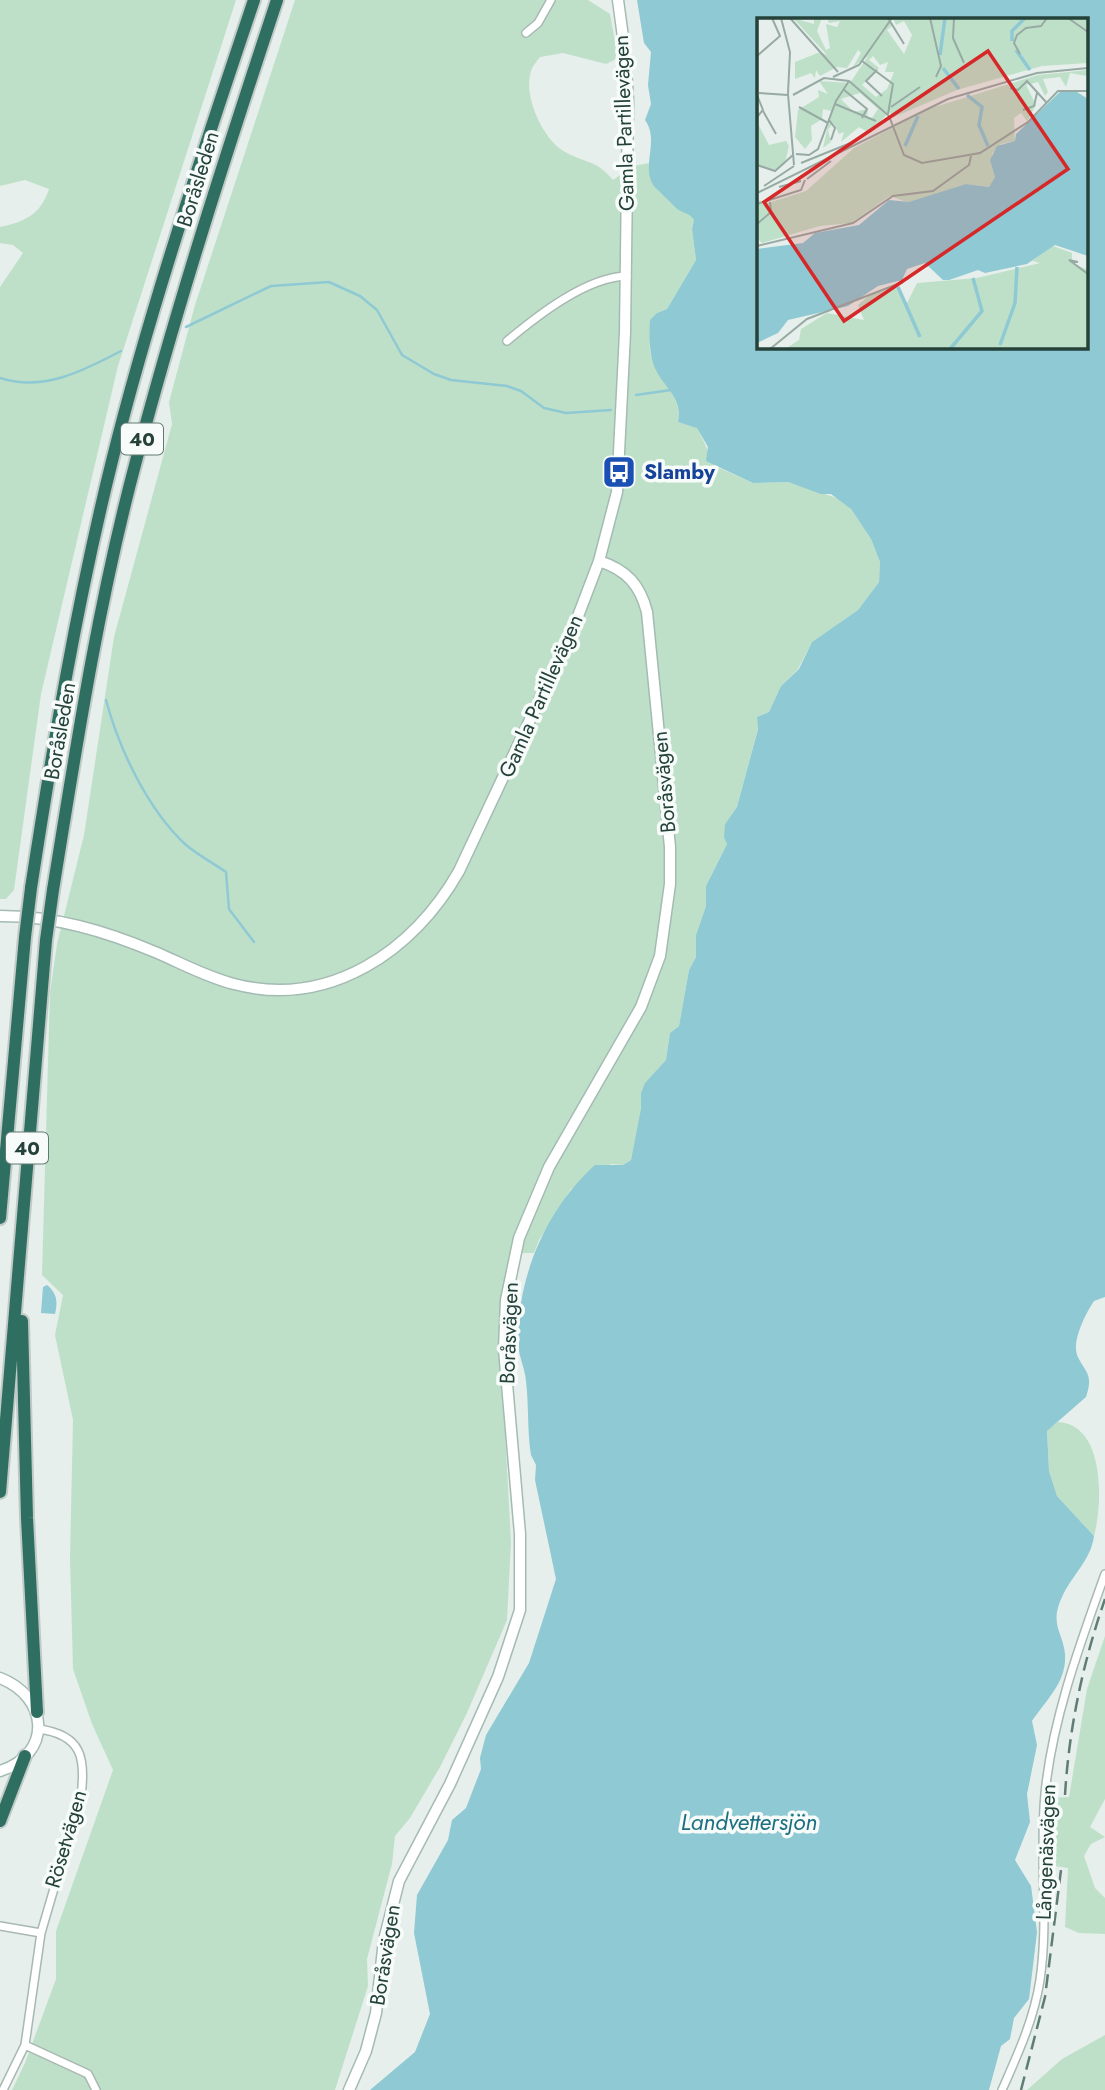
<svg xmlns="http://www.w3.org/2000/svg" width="1105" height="2090" viewBox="0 0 1105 2090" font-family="Jost,sans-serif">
<rect width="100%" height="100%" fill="#e6efeb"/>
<path fill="#bfe0c8" d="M0,0H236L118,366L41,694L14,890L6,899H0V287L23,253L13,245L0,243V227C25,222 41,214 49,189L25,180L0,186Z
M295,0H588L610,14L618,58L606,64L563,53L540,57C537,61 532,67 531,71C523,95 542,137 562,150C584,164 595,158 613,180L633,166L650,163L653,185L677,208L690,214L694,220L692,229L696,260L667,309L657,313C654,325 648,338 650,351C655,379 683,392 678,422L697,427L715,466L753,483L788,482L840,499L851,509L871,539L880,562L879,582L858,610L812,642L798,669L781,686L769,712L757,717L758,728L737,807L725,824L727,844L706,886V906L696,935V957L689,970L679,1026L670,1033L666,1060L646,1083L641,1093L642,1109L631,1160L623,1165L611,1164L571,1189L539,1240L534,1253H510L499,1321L511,1542L507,1620L467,1713L440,1767L410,1818L395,1836L392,1864L367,1959L368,1986L335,2090H12L25,2063L56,1979V1931L113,1770L92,1724L73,1669L70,1558L73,1420L55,1335L63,1295L42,1275L50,992L57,944L84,835L114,637L172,424L169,402L195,305Z
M1058,1422C1105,1424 1103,1503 1094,1536L1057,1496L1049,1471L1047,1430Z
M1105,1636V1799L1090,1827L1105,1837L1091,1844L1084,1856L1095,1888L1105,1898V1934L1079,1933L1065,1927L1068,1868L1048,1865L1050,1798L1069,1797L1087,1689Z
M1105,2035V2090H1027L1062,2059Z"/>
<path fill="#8ec9d4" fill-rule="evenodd" d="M637,0H1105V1297L1094,1301C1086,1313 1072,1340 1077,1355C1085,1373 1094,1373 1086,1397L1047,1431L1049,1471L1057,1496L1094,1536C1091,1560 1072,1575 1062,1597C1049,1625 1063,1632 1065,1654C1067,1682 1046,1700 1032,1721L1037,1745L1027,1794L1030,1822L1015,1860L1031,1886L1037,1932L1029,1999L1014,2018L1010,2039L1001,2046L989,2090H370L415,2052L430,2014L414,1933L417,1895L448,1840L452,1820L466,1808L481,1769L480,1758L486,1735L529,1663L556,1579L535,1480L536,1465L531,1455C527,1430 529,1406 526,1381C525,1367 517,1353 518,1339C518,1275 547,1208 595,1165H623L631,1160L641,1109V1093L645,1083L666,1060L670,1033L679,1026L689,970L696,957V935L706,906V886L727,844L724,837L725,824L737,807L758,729L757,717L769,712L781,686L799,669L812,642L858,610L879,582L880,562L871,539L851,509L831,494H821L788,482L753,483L706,461L708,447L697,428L678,422C683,396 663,388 654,366C649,352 649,336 650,320L657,313L667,309L696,260L692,229L694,220C689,212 683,214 676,208C673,204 655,188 653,185C641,164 660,141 645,120L651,104L648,85L651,52L644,43ZM1086,19V346H758V19Z
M47,1285C57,1293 58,1302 55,1314L41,1313L43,1287Z"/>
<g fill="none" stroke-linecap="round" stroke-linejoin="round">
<path stroke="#8ec9d4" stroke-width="2.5" d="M186,327L271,286L329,282L360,296L377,310L402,355L434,374L451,380L507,386L521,391L544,408L566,413L611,410
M0,378C43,392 83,371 121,351
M636,395L671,390
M106,700C119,749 148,810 186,845C198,855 213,863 226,872L229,909L254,942"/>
<defs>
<path id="street" d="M526,33L538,23L551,0
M507,341C537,316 586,277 627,276
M0,1926L41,1933
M25,2045L88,2074L96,2090
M3,2090L25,2045L41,1933L81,1796C86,1758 82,1735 39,1729
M1002,2090C1018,2054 1034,2019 1040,1980C1049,1919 1039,1856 1045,1794C1052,1720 1080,1644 1105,1574"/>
<path id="secondary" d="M0,916C55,916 105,931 155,952C181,963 206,977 234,984C329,1009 414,951 459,871L575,624L599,561L617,492L625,333L628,101L625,52L618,0
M0,1678C49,1697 53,1754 0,1771
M349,2090L366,2051L376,2013L384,1940L399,1881L450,1784L498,1677L520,1610V1534L504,1349L506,1300L519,1238L549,1167L641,1007L660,956L670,884V847L647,612C640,585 627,570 599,561"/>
<path id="highway" d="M31,888C53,745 77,602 112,461C151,305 203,152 254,0
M53,890C76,748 98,604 135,465C176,308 226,154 277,0
M0,1218L25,937
M22,1321L27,1518L37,1712
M0,1492L46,940
M0,1821L25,1756"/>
</defs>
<use href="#street" stroke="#a8b8b2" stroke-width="10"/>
<use href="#secondary" stroke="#a4bbb3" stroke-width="13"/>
<use href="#highway" stroke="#c2cac8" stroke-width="16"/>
<use href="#street" stroke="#fff" stroke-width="7"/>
<use href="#secondary" stroke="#fff" stroke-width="10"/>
<use href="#highway" stroke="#2f6f62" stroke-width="12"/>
<path stroke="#5f7d75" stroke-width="2.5" stroke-dasharray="14 7" stroke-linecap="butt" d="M1065,1795C1069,1728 1083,1662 1105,1599
M1021,2090L1045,1997L1061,1870"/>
<defs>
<path id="highway-bridge" d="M25,937L31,888
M46,940L53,890"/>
</defs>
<use href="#highway-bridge" stroke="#c2cac8" stroke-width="16" stroke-linecap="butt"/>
<use href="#highway-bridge" stroke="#2f6f62" stroke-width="12"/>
</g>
<defs>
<symbol id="bus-square" viewBox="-11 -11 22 22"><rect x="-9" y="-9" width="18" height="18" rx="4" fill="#1a4fb4" stroke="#f7fbf9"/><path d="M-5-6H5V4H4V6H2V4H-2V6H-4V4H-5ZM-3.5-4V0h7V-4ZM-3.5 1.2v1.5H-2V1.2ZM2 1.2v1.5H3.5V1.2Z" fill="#fff"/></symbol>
</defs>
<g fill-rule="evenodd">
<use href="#bus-square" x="600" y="453" width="38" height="38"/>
</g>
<g text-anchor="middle" stroke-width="7" stroke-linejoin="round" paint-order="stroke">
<g fill="#f7fbf9" stroke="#637a73" stroke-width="2">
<rect x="121" y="423.5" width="42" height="31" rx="5"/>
<rect x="6" y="1132.5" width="42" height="31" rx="5"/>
</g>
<g font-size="19" font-weight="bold" fill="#24423a">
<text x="142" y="446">40</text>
<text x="27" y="1155">40</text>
</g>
<g font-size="21" fill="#24423a" stroke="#f7fbf9">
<text transform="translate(624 123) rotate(-92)" y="7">Gamla Partillevägen</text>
<text transform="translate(198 179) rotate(-73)" y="7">Boråsleden</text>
<text transform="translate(541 696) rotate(-66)" y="7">Gamla Partillevägen</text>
<text transform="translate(60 731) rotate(-80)" y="7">Boråsleden</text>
<text transform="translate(664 782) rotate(-95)" y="7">Boråsvägen</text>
<text transform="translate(509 1333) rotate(-88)" y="7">Boråsvägen</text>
<text transform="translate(66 1839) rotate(-74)" y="7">Rösetvägen</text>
<text transform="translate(1046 1852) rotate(-88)" y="7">Långenäsvägen</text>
<text transform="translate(385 1955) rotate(-81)" y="7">Boråsvägen</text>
</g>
<g font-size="21" font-weight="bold" fill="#164399" stroke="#f7fbf9" text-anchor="start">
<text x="644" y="479">Slamby</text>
</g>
<g font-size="23" font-style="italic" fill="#1c6f80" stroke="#f7fbf9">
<text x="749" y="1830">Landvettersjön</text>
</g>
</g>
<g transform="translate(757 18)">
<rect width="331" height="331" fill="#e6efeb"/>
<path d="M36,0L57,6V0H65L60,13L69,32L73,30L69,6L80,9L83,3L72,5L70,0H130L136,7L130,12L147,36L155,17L147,3L139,7L136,0H331V45L285,48L200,72L137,99L132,94L121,106L109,113L102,109L84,124L87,114L82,116L76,105L71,112L74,124L66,130L74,93L66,91L65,101L54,108L55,122L48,131L38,119L41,92L62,79L61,72L71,76L62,63L93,65L111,38L96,49L104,35L101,32L90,50L80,49L63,58L59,52L58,60L54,55L38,61V44L63,34L70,37ZM116,38L123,47L131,44L128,54H137L130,71L119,79L105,67L122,50L112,42ZM103,75L121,91L115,100L110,99L111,91L97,94L84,81ZM331,52L330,58L313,55L309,69L303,59L286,61L291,74L288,78L281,64L269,67L279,87L270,103L264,95L257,100L258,123L244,126L235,136L238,159L232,169L209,166L152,185L133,178L94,205L63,208L5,225L0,220V182L11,185L49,173L97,130L171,91L281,57ZM0,104L12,127L29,123L32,128L28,145L18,152L0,147ZM296,228L315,235V245L331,252V331H28L42,322L44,311L70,295L107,302L101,287L114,276L141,269L150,285L160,265L220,260L283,245L275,243Z" fill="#bfe0c8" fill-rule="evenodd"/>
<path d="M304,73L320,74L331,81V238L298,227L270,246L228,255L221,252L192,262H186L168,245L150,251L145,262L121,268L91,288L31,302L21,315L0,325V231L46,225L58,215L102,207L132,182L152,184L209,166L232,169L238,159L233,142L240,128L258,123L259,116Z" fill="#8ec9d4"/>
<path fill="none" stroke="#8ec9d4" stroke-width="3.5" d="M255,23V13L268,0M259,32L273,52M183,37L188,0M186,50L202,71M210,77L225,89L222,107L231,128M148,128L161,98M141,269L163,319M243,327L258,285L260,249M193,331L225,293L216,260"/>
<path fill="none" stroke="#98aaa4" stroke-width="2" d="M24,0L33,34L31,76L37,147M33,0L81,54M131,0L147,26M173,0L184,48L179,59M197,0L196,20L207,45M311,0L331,14M263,36L257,25L260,17L269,10L284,8L290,0M0,38L23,18L15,0M105,43L136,66L131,96M120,52L109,63L125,78M76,59L102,47L135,0M253,70L261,72L270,63L289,84M86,71L110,91L105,100M2,75L31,77M36,77L67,60L92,63L132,98L147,137L165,145L223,135L271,104L301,73H331M78,86L119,103M42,89L71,105M134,89L163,69M266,92L277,88L280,75M6,93L19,116M0,99L6,92L0,77M72,102L78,110L74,122M39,136L52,137L61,131L79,83L92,63M44,145L96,124M0,147L18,153L36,137M50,161L74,143M7,168L37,148M22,169L44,163M0,175L191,81L280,55L331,50M0,186L44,172L48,162M0,206L14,194L13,184M0,228L96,205L136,178L176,173L212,147L214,138M321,244L312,242L331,256M13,331L50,301L146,264"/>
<path fill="#d62828" fill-opacity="0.15" stroke="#d62828" stroke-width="3.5" d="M231,33L311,151L87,303L7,184Z"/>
<rect width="331" height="331" fill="none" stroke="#24423a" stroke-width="3.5"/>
</g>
</svg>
